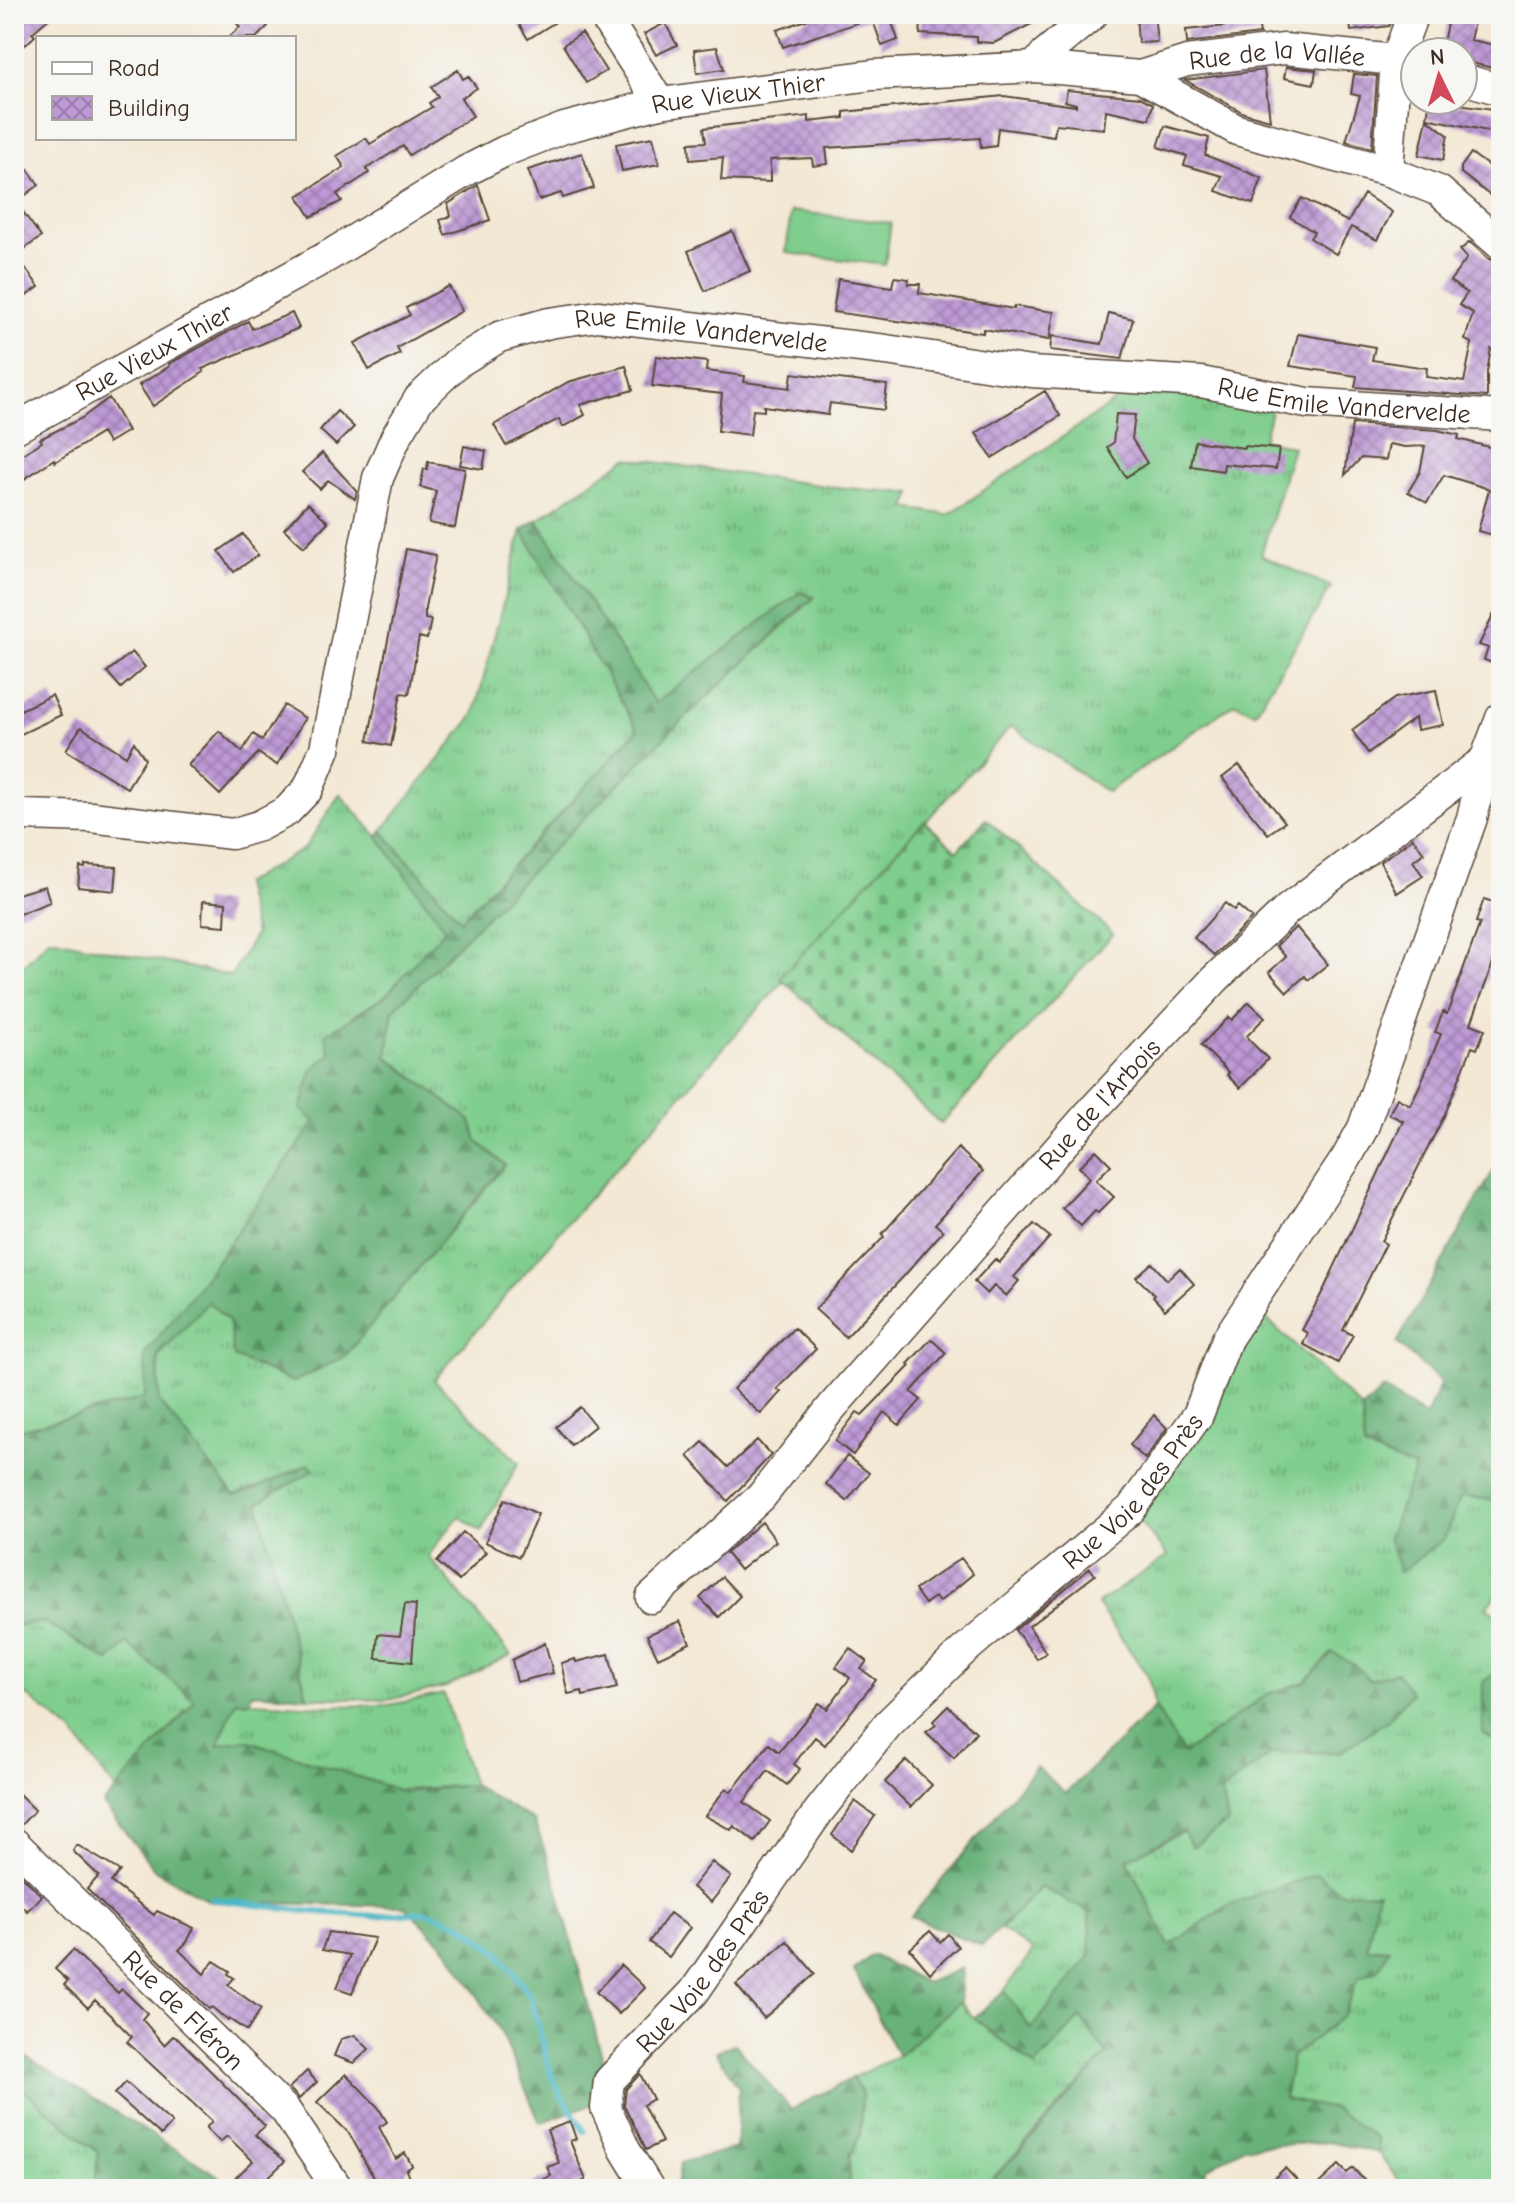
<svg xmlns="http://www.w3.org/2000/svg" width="1515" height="2203" viewBox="0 0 1515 2203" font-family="'Comic Neue',sans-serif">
<defs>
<pattern id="grass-tufts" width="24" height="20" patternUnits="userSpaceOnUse" patternTransform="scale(2)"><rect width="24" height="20" fill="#7fce8d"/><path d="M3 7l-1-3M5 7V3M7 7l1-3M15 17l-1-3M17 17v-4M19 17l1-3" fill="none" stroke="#69a773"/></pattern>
<pattern id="forest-firs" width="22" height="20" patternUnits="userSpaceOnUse" patternTransform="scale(2)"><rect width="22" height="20" fill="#67b178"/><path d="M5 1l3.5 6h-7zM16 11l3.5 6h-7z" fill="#569062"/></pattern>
<pattern id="cemetery-stones" width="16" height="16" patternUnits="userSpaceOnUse" patternTransform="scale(2)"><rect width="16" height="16" fill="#7fce8d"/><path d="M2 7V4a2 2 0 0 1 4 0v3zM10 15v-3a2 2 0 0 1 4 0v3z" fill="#69a773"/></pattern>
<pattern id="building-cross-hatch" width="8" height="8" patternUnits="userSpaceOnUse" patternTransform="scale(2)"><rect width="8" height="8" fill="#bd99d5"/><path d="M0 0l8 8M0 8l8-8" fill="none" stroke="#9b7dac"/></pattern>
</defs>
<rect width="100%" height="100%" fill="#f6f6f2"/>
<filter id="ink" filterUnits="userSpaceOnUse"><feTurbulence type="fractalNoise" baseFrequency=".0125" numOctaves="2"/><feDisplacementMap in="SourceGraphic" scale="16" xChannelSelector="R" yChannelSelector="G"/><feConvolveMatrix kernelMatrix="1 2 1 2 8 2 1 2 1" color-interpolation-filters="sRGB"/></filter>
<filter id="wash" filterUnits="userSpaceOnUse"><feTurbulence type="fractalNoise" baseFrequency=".006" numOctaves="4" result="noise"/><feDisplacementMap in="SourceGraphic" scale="32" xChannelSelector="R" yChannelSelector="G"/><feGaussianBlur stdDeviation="1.8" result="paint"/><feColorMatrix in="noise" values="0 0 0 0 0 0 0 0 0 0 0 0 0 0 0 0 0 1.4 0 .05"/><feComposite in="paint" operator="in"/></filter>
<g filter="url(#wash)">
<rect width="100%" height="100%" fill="#f3e8d4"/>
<path fill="url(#grass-tufts)" stroke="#5d7c56" stroke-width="2" d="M1130,391L1273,404L1263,440L1293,447L1261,555L1331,587L1255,713L1235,703L1107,792L1011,726L569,1221L434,1380L519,1463L481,1531L459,1516L428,1556L511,1655L446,1687L387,1700L307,1697L258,1503L313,1470L234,1495L159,1402L158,1357L208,1301L228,1320L235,1357L293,1382L344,1357L505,1165L477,1141L471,1121L387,1056L393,1010L674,728L814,598L800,593L655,704L537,520L627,458L832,487L912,493L906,508L948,515Z
M522,530L638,730L460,921L382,831L474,715Z
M340,794L378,837L446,929L385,996L325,1035L331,1054L316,1121L196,1290L145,1354V1398L14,1431V975L50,938L231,976L255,934L243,884L305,848Z
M1255,1308L1362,1409L1364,1448L1416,1468L1388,1538L1444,1539L1461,1496L1497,1501L1501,1495V1589L1486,1607L1501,1616V1669L1483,1682V1733L1501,1745V1903L1495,1906L1489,1923L1501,1940V2189H1404L1379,2153L1376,2139L1334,2109L1284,2100L1292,2056L1343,2016L1358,1978L1378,1970L1388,1949L1367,1948L1228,1905L1169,1946L1127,1859L1184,1831L1193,1846L1228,1823L1221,1791L1272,1753L1340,1752L1388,1720L1411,1693L1397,1673L1369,1680L1356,1666L1332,1653L1305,1682L1268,1694L1183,1754L1155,1707L1148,1676L1097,1604L1168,1556L1133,1514Z
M44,1622L108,1661L126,1643L196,1701L116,1790L72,1732L14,1685V1626Z
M444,1694L473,1785L399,1790L246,1740L217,1745L236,1701L321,1706L389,1705Z
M1041,1887L1089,1912L1091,1956L1031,2030L1004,1991L1033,1951L1001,1929Z
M960,2002L974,2018L1035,2067L1080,2017L1107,2054L983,2189H850L849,2156L860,2135L862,2093L852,2078L898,2056Z
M14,2082L98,2152L95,2189H14Z"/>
<path fill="url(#forest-firs)" stroke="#516e4b" stroke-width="2" d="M537,520L655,703L800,592L814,597L674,728L393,1010L387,1057L471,1121L477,1141L505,1165L344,1357L294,1382L234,1357L228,1320L208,1302L158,1357L159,1402L234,1495L253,1490L308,1464L314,1470L258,1503L307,1697L251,1693L250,1702L236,1701L218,1745L246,1740L404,1792L473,1785L534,1821L555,1879L606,2072L597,2102L540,2123L502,2034L449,1951L405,1906L211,1902L155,1870L103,1804L195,1701L127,1643L109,1661L44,1622L14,1626V1431L145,1398V1354L196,1290L315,1122L301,1109L313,1068L331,1054L325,1035L385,996L445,929L378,837L382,831L461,920L638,730L522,530Z
M1501,1157V1495L1498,1501L1461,1496L1444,1539L1400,1572L1388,1538L1415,1468L1364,1448L1362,1409L1383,1389L1426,1416L1441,1382L1397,1343Z
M1332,1652L1356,1666L1369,1680L1397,1672L1411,1693L1388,1720L1340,1752L1272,1753L1222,1791L1228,1823L1192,1847L1183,1831L1127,1859L1169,1946L1228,1905L1317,1874L1342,1893L1378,1892L1367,1948L1389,1949L1378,1970L1358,1978L1343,2016L1292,2056L1284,2099L1334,2109L1377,2139L1379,2153L1328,2142L1244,2147L1207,2169L1199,2189H983L1017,2154L1107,2054L1080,2017L1035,2067L974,2018L1004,1991L1031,2029L1090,1956L1089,1912L1041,1887L982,1946L911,1917L1036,1767L1066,1793L1155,1707L1184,1754L1268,1694L1305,1682Z
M1501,1669V1745L1483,1733V1682Z
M1501,1903V1940L1488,1923L1495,1906Z
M872,1955L926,1983L962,1968L960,2002L898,2056L854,1970Z
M735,2044L791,2110L852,2078L862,2093L860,2135L849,2156L850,2189H677L680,2163L736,2148L739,2088L716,2052Z
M14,2049L220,2177L212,2189H95L98,2152L14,2082Z"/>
<path fill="url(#cemetery-stones)" stroke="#5d7c56" stroke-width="2" d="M986,819L1113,934L941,1124L780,978L924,821L957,851Z"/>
<path fill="#7fce8d" stroke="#5d7c56" stroke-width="2" d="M791,211L891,223L885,265L786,253Z"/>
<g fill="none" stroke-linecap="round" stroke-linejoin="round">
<path stroke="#4bb7c8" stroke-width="6" d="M211,1899L304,1911L375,1916L426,1912L461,1924L498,1952L530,1995L553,2081L584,2131"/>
</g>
<g id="blocks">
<path fill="url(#building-cross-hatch)" d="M19,14H54L32,33L35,36L14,55V18Z
M229,14H258L268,26L256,38H228L240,27Z
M513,14H568L528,39Z
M823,14H889L898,40L882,46L872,18L783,47L777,30Z
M922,14H949V17L999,20L1001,14H1051L994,43L977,42V37L920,34Z
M1136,14H1154L1157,42L1138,43Z
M1224,14H1257L1260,34L1187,43L1186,30L1225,26Z
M1349,14H1394L1389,26L1351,31Z
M1449,14H1476L1470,40L1501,46V70L1463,61V52H1441Z
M665,23L677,45L656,55L644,34Z
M582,33L606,71L586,83L563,45Z
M717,47L724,69L697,73L694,50Z
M1286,67L1316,70L1314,84L1284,78Z
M458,70L463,79L468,76L477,88L461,98L473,116L409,155L403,146L366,169L369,173L337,194L342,201L311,217L298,196L344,167L337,156L366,138L370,144L432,107L429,103L438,97L431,87Z
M1264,70L1270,120L1244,113L1185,80Z
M1354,74L1377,76L1372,148L1346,141L1360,96L1351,94Z
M1067,90L1140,97L1153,104L1149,119L1106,110L1104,129L1056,124L1054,136L998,128L996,146L981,148L980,138L826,148L828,164L813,166L812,158L770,160V182L721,180L723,157L690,160L689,143L706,142L704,128L809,116V122L844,118V112L1004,96L1076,106V104L1065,101Z
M1430,100L1501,110V134L1427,118Z
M1427,119L1448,135L1443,160L1419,155Z
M1165,126L1209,138L1205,155L1262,178L1253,204L1216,191L1222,176L1184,165L1187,156L1158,147Z
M653,137L659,164L622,171L616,144Z
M582,153L594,188L563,198L561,193L539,200L528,170Z
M1471,153L1501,175V204L1461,173V167Z
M27,168L39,185L16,202L41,237L16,255L39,287L23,298L14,285V178Z
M478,185L490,220L445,235L440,220L451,216L448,204Z
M1364,194L1392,212L1377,240L1351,227L1336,254L1310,238L1314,232L1290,217L1302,198L1348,222Z
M732,231L750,271L705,291L688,251Z
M1470,242L1489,259L1501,263V354L1491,349L1487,372V397L1355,387L1357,376L1290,366L1298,334L1375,347L1372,360L1427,368L1426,377L1464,382L1472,343L1465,340L1473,313L1459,305L1467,293L1450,281L1467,258L1460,250Z
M894,277L909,279L908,284H920L919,293L1014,309V306L1054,312L1049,340L983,329V333L833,312L838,279L892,287Z
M449,286L462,311L397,348L400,354L369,370L355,343L410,315L406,308Z
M292,313L299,328L202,369L204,372L153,406L139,385L170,366L169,364L248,321L252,329Z
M1109,313L1133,319L1122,359L1050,350L1052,336L1102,344Z
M656,356L707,362L706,371L745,376L744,382L790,388L792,373L887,385L884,410L830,403L828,415L764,406V411L753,410L750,435L718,431L722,394L652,386Z
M626,366L633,390L580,405L585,415L563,427L559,419L506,446L494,425L568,382Z
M1045,391L1060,416L992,458L976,433Z
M109,398L128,431L108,443L102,433L55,462L54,459L14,486V459L42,442L40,439L82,418Z
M337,411L354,427L336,445L320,430Z
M1116,414L1135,415L1132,439L1147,463L1126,477L1107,447L1113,443Z
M1352,424L1437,430L1459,435L1458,439L1501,450V537L1478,531L1489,489L1444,475L1427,503L1408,492L1420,472L1425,446L1405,447L1389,444L1386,460L1361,458L1345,475Z
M1195,441L1244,448V446L1279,449L1276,469L1224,464L1223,471L1191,466Z
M464,446L486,451L483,469L460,465Z
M322,453L357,491L355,499L328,480L320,489L302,472Z
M428,462L465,469L455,528L429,523L436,491L420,487L424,469H427Z
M308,503L328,522L304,547L284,529Z
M243,534L258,555L234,572L219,551Z
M406,549L436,555L425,608V619L431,620L427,639L419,637L409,694L401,693L391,746L368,741Z
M1501,599V666L1484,660L1488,648L1479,645Z
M132,652L145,667L121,688L107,672Z
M1436,690L1443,725L1417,730L1415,718L1368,753L1352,730L1395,698Z
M52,695L61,715L19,735L14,725V713Z
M284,705L305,718L277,765L258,753L220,795L188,765L219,731L242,752L253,734L262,740Z
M81,727L126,756L134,742L145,759L127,788L66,750Z
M1239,765L1285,822L1268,834L1222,778Z
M1413,838L1424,853L1413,861L1423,876L1397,893L1380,862Z
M85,865L117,867L115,891L78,887L80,867L85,868Z
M45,886L50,902L14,916V895Z
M1484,899L1501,905V941L1471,1024L1485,1029L1477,1049L1472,1047L1445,1114L1381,1241L1386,1244L1343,1330L1353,1335L1338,1363L1303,1344L1308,1333L1302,1330L1324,1289L1403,1121L1389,1114L1397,1098L1410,1105L1420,1085L1441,1034L1435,1032L1443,1012L1447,1014L1480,923L1476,922Z
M203,901L226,903L225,926L202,924Z
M1225,903L1234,910L1238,906L1252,918L1214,955L1194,938Z
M1296,927L1328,964L1308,980L1305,976L1287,992L1269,972L1286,957L1276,946Z
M1249,1002L1265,1017L1247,1036L1248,1039L1268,1059L1240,1088L1227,1075L1229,1073L1201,1045L1229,1017L1232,1020Z
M958,1148L983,1171L935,1224L943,1231L904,1276L846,1337L815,1309L884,1237L882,1234Z
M1096,1150L1111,1165L1096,1180L1114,1197L1098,1213L1095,1211L1081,1226L1062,1208L1090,1178L1079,1167Z
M1034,1224L1050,1237L1014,1277L1019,1281L1006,1296L994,1286L987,1294L974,1282L995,1259L999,1263Z
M1152,1263L1167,1280L1180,1268L1194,1284L1165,1310L1153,1297L1155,1295L1136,1277Z
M794,1328L816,1349L777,1389L781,1392L761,1414L733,1389Z
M931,1339L946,1353L911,1392L921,1400L899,1425L884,1412L853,1455L835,1441L857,1412L862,1415L910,1366L908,1364Z
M580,1407L595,1426L571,1445L556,1427Z
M1154,1415L1167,1428L1145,1459L1130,1445Z
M757,1440L771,1455L728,1501L688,1456L703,1442L728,1467Z
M847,1456L869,1473L847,1501L826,1484Z
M505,1499L538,1514L519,1557L485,1542Z
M762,1522L776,1541L740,1570L726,1553Z
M463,1532L486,1552L459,1581L437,1562Z
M961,1558L973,1574L939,1602L935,1597L925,1604L915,1590Z
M1090,1568L1095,1575L1029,1626L1046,1653L1037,1659L1015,1630Z
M722,1577L740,1596L719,1617L700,1598Z
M405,1604L416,1605L412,1662L376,1658L378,1634L400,1636Z
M680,1621L690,1643L658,1658L647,1635Z
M545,1643L553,1673L517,1682L512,1660Z
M850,1648L867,1661L861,1669L876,1680L825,1745L815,1737L794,1764L800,1769L787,1785L768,1771L744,1802L770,1821L755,1842L734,1826L731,1830L705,1816L726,1788L731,1792L769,1744L779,1752L819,1703L827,1709L850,1678L836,1667Z
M609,1654L617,1688L583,1696L582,1691L568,1694L561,1663L575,1659L576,1662Z
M948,1706L976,1732L954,1758L926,1732L936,1725L933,1721Z
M906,1760L932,1785L911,1807L885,1782Z
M14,1789L35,1810L20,1826H14Z
M855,1801L875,1816L851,1850L832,1835Z
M77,1845L120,1871L111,1882L154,1915L157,1911L194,1928L187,1942L179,1950L204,1974L214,1961L230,1971L228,1974L234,1978L228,1985L261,2009L247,2031L229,2019L228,2021L212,2007L209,2009L87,1889L99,1876L73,1851Z
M712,1862L731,1877L711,1902L692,1887Z
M14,1868L42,1896L27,1911L14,1898Z
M670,1913L690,1928L669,1957L649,1942Z
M930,1931L940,1942L948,1934L958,1947L930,1973L910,1949Z
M328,1932L375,1938L352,1993L337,1988L350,1955L322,1950Z
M787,1941L815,1974L764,2018L736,1985Z
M73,1950L118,1993L122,1989L147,2013L142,2019L164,2045L173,2036L179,2039L265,2126L255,2135L285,2161L256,2189H240L232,2181L253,2161L227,2136L220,2142L206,2128L212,2121L127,2042L132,2037L95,2000L88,2008L64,1985L68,1981L55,1969Z
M621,1965L645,1988L619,2014L596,1992Z
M355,2035L369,2049L354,2063L334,2056L341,2039Z
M307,2071L317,2082L299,2099L289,2088Z
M346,2074L378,2107L387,2122L379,2127L396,2159L405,2153L412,2166L406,2170L413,2189H380L349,2133L317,2102Z
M640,2074L653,2099L643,2105L662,2142L646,2150L624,2105L626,2089Z
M126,2082L172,2123L161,2135L115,2094Z
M570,2122L576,2139L570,2141L586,2180L565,2189H519L551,2176L547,2167L559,2163L547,2130Z
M1339,2165L1347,2173L1353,2168L1372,2189H1313Z
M1285,2168L1305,2189H1262Z"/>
</g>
</g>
<g filter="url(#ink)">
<use href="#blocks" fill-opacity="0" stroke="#574639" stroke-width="2"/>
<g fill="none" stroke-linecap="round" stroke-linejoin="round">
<defs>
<g id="minor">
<path d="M603,14L660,103"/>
<path d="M1035,67L1045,54L1093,14"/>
<path id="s1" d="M1140,76L1187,61L1284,49L1396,60L1415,65"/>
<path d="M1463,79L1501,90"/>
<path d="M1388,171L1396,60L1413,14"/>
<path id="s2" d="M14,429L330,255L466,171L505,151L564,128L660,103L873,75L1035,67L1140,76L1237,130L1388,171L1439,191L1501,245"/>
<path id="s3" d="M14,819L23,815L91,817L232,834L259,826L287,811L308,789L325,749L378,478L396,437L419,399L457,363L499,337L549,323L598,316L886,350L1031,372L1201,382L1307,403L1501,416"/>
<path id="s4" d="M651,1598L761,1497L832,1407L1089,1114L1215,979L1288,909L1485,760"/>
<path id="s5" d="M14,1843L285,2110L338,2189"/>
<path id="s6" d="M649,2189L625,2150L606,2108L609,2081L694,1992L819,1811L888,1724L962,1652L1131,1509L1198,1415L1227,1339L1347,1157L1363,1128L1472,818L1485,760L1501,718"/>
</g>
</defs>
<use href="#minor" stroke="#574639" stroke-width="33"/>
<use href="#minor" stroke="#fff" stroke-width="30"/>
</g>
</g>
<g text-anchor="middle" stroke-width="6" stroke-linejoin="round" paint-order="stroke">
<g font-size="26" fill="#3b2a1e" stroke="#f6f6f2">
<text dy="9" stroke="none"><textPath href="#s1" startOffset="140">Rue de la Vallée</textPath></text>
<text dy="9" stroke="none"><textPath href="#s2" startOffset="806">Rue Vieux Thier</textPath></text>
<text dy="9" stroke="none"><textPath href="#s3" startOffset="1026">Rue Emile Vandervelde</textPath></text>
<text dy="9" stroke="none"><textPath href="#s2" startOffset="160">Rue Vieux Thier</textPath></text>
<text dy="9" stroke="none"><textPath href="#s3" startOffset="1674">Rue Emile Vandervelde</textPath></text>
<text dy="9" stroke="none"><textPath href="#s4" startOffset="668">Rue de l'Arbois</textPath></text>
<text dy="9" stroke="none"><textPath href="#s6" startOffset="912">Rue Voie des Près</textPath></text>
<text dy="9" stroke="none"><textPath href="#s6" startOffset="264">Rue Voie des Près</textPath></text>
<text dy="9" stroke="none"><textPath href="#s5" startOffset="238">Rue de Fléron</textPath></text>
</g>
</g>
<rect width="1515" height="2203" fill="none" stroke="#f6f6f2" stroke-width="48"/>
<rect x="36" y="36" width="260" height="104" fill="#f6f6f2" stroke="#aba49d" stroke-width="2"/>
<rect x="52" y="62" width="40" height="12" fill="#ffffff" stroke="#aba49d" stroke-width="2"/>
<text x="108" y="76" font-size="24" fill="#3b2a1e">Road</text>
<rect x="52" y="96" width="40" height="24" fill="url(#building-cross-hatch)" stroke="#aba49d" stroke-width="2"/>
<text x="108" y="116" font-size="24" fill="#3b2a1e">Building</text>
<g transform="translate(1439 76) rotate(355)"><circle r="38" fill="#f6f6f2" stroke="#aba49d" stroke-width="2"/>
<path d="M0-6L14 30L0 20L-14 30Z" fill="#d1495b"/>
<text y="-12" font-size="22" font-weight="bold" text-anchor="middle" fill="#3b2a1e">N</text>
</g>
</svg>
